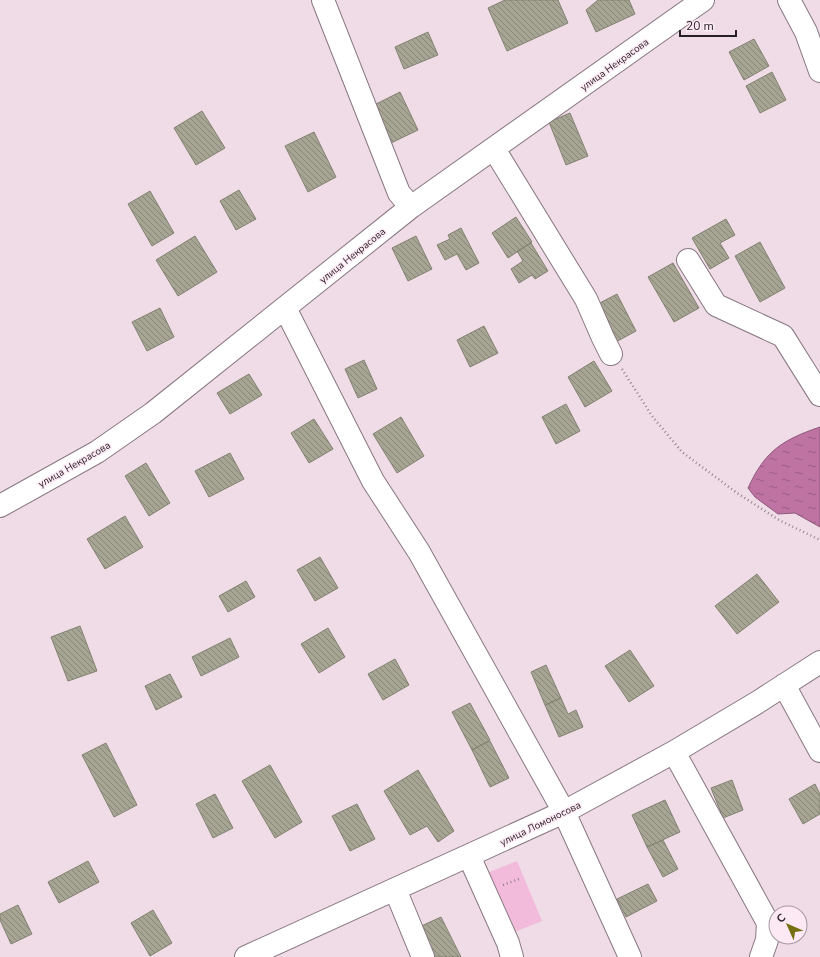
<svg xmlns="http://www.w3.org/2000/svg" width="820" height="957" viewBox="0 0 820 957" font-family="'Nunito Sans',sans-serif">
<defs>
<pattern id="water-ripples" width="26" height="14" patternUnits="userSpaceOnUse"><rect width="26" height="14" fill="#be73a2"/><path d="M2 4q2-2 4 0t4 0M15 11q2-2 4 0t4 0" fill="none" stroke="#9a5e84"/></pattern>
<pattern id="building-back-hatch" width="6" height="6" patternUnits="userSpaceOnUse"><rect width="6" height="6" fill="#a6a593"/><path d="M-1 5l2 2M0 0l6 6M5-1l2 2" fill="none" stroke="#878678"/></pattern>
</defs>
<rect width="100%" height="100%" fill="#efdce6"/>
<path fill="#f2badb" d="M517,861L542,921L512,933L487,873Z"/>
<path fill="url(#water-ripples)" stroke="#905a7c" d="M820,427V527L795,513L778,514L755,497L748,488C765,451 782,440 820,427Z"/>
<path fill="url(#building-back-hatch)" stroke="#838271" d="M505,0H558L568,23L507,51L488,8Z
M598,0H629L635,14L596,32L586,10Z
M428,32L438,55L404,69L395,47Z
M754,39L769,66L744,80L729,52Z
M772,72L786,100L760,113L746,86Z
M400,92L418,130L391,143L374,105Z
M202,111L225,148L196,165L174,128Z
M570,113L588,156L566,165L549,122Z
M314,132L336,177L308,192L285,146Z
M239,190L256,219L236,230L220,201Z
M150,191L174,233L152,246L128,204Z
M516,217L532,242L508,258L492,233Z
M726,219L735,235L720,243L729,258L710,269L692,238Z
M461,228L479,263L466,270L457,254L445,260L437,245L450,239L448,235Z
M195,236L217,272L178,296L156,260Z
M416,236L432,269L408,281L392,248Z
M760,242L785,288L760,302L735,256Z
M531,243L548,271L535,279L532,275L519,283L511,269L523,261L517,251Z
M673,263L699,308L674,322L648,277Z
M617,294L636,331L614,343L594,306Z
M160,308L174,337L147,351L132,322Z
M484,326L498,353L470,367L457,340Z
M364,360L377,389L358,398L345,369Z
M594,361L612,391L585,407L568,377Z
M249,374L262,395L230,414L217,393Z
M566,404L580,431L556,444L542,417Z
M401,417L424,456L397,473L373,434Z
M314,419L333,449L309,463L291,433Z
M230,453L244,479L209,497L195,471Z
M146,463L170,503L149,516L125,476Z
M125,516L143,547L105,569L87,539Z
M320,557L338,588L315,601L297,570Z
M757,574L779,602L737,634L715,606Z
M246,581L255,597L228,612L219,596Z
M80,626L97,671L68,681L51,637Z
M328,628L345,657L319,673L301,644Z
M230,638L239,657L201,676L192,657Z
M630,650L654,686L629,702L605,666Z
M395,659L409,685L383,700L368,674Z
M546,665L561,698L545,705L531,672Z
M170,674L182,697L156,710L145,686Z
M561,698L568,714L576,710L583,727L559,737L545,705Z
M470,703L490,740L472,750L452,712Z
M490,741L509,778L490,787L472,750Z
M106,743L137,805L114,817L82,755Z
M270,765L302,822L275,838L242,781Z
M418,770L454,831L438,842L427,826L410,835L384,791Z
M732,780L743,810L723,818L711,788Z
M815,784L820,794V814L803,824L789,799Z
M215,794L233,828L213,838L196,804Z
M665,800L680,832L647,847L632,815Z
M357,804L375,839L350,851L332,816Z
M663,840L678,869L663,877L647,847Z
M88,861L99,882L59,903L48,882Z
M648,884L657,901L626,917L617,899Z
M18,905L32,934L11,944L0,920V914Z
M153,910L172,943L150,956L131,923Z
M441,917L461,957H432L417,928Z"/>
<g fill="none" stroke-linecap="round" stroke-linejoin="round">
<defs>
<path id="minor" d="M323,0L399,193L411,207
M789,0L806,32L820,71
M494,149L586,299L603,338L611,354
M688,260L716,305L783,336L820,395
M285,308L373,481L419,552L564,812L630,957
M0,506L97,452L153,413L411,207L703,0
M784,685L820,751
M674,752L768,923L767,940L761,957
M469,856L508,943L512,957
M395,889L423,957
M246,957L564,812L674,752L758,702L820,662"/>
</defs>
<use href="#minor" stroke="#887780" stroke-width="24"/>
<path stroke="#91848b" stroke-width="2.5" stroke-dasharray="1 3" stroke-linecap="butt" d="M622,369L652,416L682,452L737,493L779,520L820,540
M503,885L519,879"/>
<use href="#minor" stroke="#fff" stroke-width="22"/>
</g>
<g text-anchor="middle" stroke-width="3" stroke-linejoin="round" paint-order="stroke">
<g font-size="10" fill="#261f23" stroke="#fce9f4">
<text transform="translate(614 64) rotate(-36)" y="4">улица Некрасова</text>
<text transform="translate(352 255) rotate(-39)" y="4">улица Некрасова</text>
<text transform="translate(74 464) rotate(-30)" y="4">улица Некрасова</text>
<text transform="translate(540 823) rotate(-26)" y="4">улица Ломоносова</text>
</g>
</g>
<g transform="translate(788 925) rotate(315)"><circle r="19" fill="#fce9f4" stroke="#a698a0"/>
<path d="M0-3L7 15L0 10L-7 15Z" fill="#776f0e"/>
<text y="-6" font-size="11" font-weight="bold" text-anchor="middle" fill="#261f23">С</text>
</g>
<path d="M680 30v6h56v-6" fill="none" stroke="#261f23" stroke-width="2"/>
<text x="686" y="30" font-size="12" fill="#261f23" stroke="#fce9f4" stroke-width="3" paint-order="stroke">20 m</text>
</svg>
